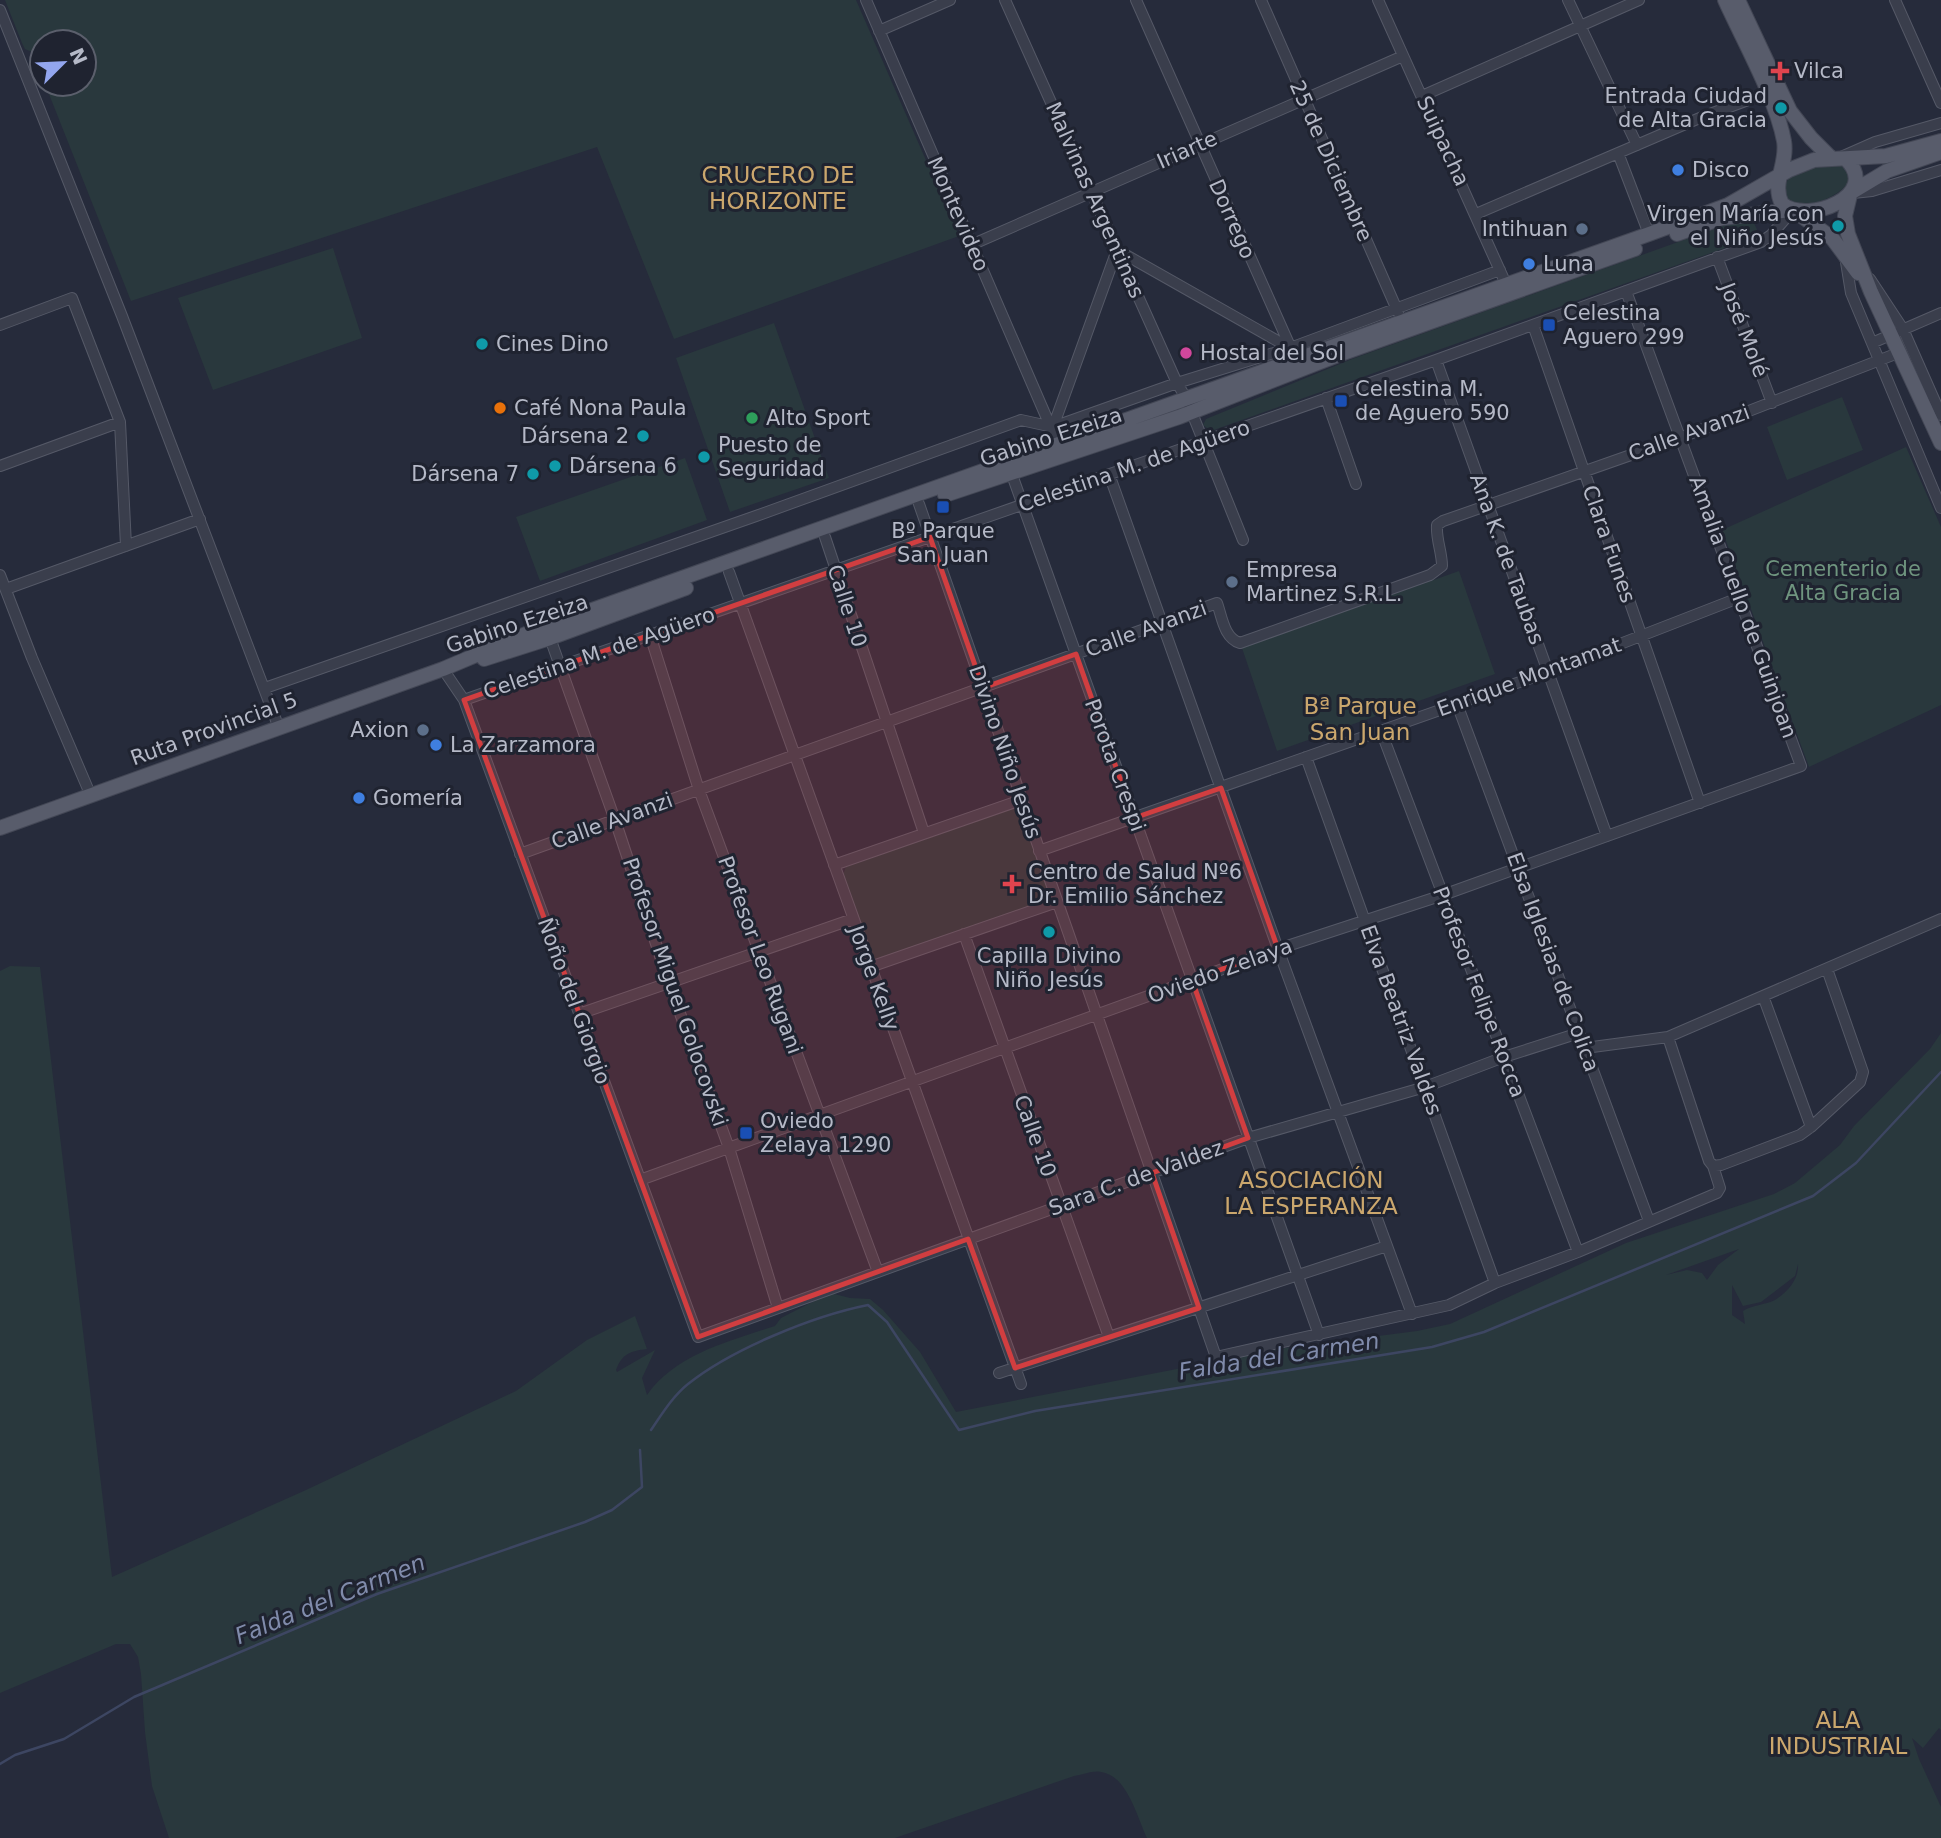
<svg xmlns="http://www.w3.org/2000/svg" width="1941" height="1838" viewBox="0 0 1941 1838" font-family="'DejaVu Sans',sans-serif">
<rect width="100%" height="100%" fill="#262b3b"/>
<path fill="#29383d" fill-rule="evenodd" d="M5,0H856L959,236L674,339L597,147L131,301L45,84H84V42H42V77L32,52L25,49L22,43Z
M1839,163L1848,170L1849,182C1839,196 1805,213 1789,200C1785,198 1785,195 1785,191C1783,168 1823,164 1839,163Z
M1731,223H1754L1758,232L1753,238L1211,431L1203,425L1206,419L1352,359Z
M333,248L362,338L213,390L178,298Z
M774,323L829,478L730,512L676,358Z
M1842,397L1863,450L1787,480L1767,427Z
M1906,447L1941,527V705L1809,767L1722,530Z
M685,458L707,520L540,581L516,517Z
M1459,571L1495,674L1277,751L1242,648Z
M1013,808L1020,810L1049,890L1048,897L1043,902L877,960L873,959L842,877L846,867Z
M10,966L40,967L112,1577L306,1490L516,1391L587,1340L635,1316L647,1349C630,1351 622,1354 616,1370L617,1372L655,1350L642,1378L647,1395C676,1354 730,1341 775,1326L781,1318L830,1293L850,1298L870,1299L883,1310L920,1352L956,1412L1285,1348L1417,1331L1450,1324L1626,1243L1774,1194L1795,1183L1840,1145L1854,1126L1930,1049L1941,1033V1730L1939,1728L1923,1748L1912,1738L1919,1759L1941,1807V1838H1147C1137,1817 1127,1775 1101,1772C1093,1770 1082,1775 1074,1776L895,1838H169L152,1786L145,1732L141,1674L138,1657L130,1644H116L0,1693V971ZM1739,1249L1718,1265L1707,1280L1702,1273L1687,1270L1666,1275ZM1798,1264C1799,1279 1788,1292 1775,1300C1765,1305 1752,1305 1743,1311L1745,1324L1732,1315V1285L1743,1306L1761,1302L1795,1276Z"/>
<g fill="none" stroke-linecap="round" stroke-linejoin="round">
<path stroke="#3d4662" stroke-width="2.5" d="M651,1430C662,1414 673,1396 688,1384C732,1349 813,1316 868,1305L887,1322L959,1430L1035,1411L1432,1347L1484,1332L1813,1196L1856,1163L1941,1072
M0,1764L15,1755L64,1739L134,1697L377,1594L585,1522L612,1510L642,1487L640,1450"/>
<defs>
<path id="minor" d="M866,0L1058,444
M1005,0L1177,383L1186,398L1243,540
M1136,0L1293,353
M1261,0L1398,312
M1378,0L1506,284
M1568,0L1637,145
M1895,0L1941,103
M0,10L122,316L279,728
M879,31L950,0
M1422,96L1639,0
M1618,153L1649,234
M1841,157L1875,142L1941,123
M1853,193L1872,191L1941,170
M1476,214L1702,117L1767,93
M971,245L1403,56
M1845,256L1851,293L1941,508
M1717,257L1772,403
M1870,279L1903,329L1941,415
M0,325L72,298L120,422L126,546
M1533,325L1700,803
M1872,343L1941,313
M1436,360L1607,836
M1326,398L1356,484
M1053,427L1117,250L1290,348
M0,466L120,422
M1011,472L1319,1335
M1109,474L1278,949L1412,1314
M919,504L1216,1357L1449,1305L1495,1283L1578,1252L1717,1193L1720,1188L1713,1166L1709,1161L1668,1037
M825,537L924,833
M729,572L1021,1384
M0,575L32,658L91,796
M6,589L200,519
M650,635L699,790L878,1272
M550,638L615,820L669,983L729,1148L778,1308
M443,669L464,700L698,1337L1248,1138L1425,1087L1504,1057L1579,1033
M265,688L756,516L1021,420L1053,427L1177,383L1290,348L1500,270
M464,700L1436,360L1761,242L1771,235L1793,210
M1457,704L1649,1221
M1381,731L1578,1252
M1306,757L1495,1283
M1039,851L1548,672L1741,597
M520,854L1217,603C1222,617 1224,638 1240,643L1430,575L1442,566C1442,552 1436,540 1437,525L1443,521L1682,437L1898,353
M834,865L1021,800
M964,934L1109,1337
M870,967L1057,902
M579,1014L853,919
M1585,1048L1668,1037L1941,919
M1811,1127L1860,1082L1863,1072L1827,969
M1713,1166L1721,1165L1800,1135L1811,1127L1763,996
M640,1180L1278,949L1443,895L1801,766L1626,291
M999,1373L1387,1246"/>
<path id="major" d="M1725,0C1743,40 1776,98 1784,141C1788,164 1771,183 1782,204C1808,225 1882,195 1846,159
M1738,0L1790,111L1811,138L1830,157
M1852,192L1887,171L1941,152
M1850,195L1845,216L1848,234L1871,292L1941,443
M1796,212L1832,238L1858,273
M1677,234L1722,218L1791,210
M945,495L1179,417L1338,355L1635,249
M484,659L550,638L686,588
M0,828L443,669L533,631L1649,234L1728,205L1789,170L1814,160L1886,156L1941,141"/>
</defs>
<use href="#minor" stroke="#555967" stroke-width="12"/>
<use href="#major" stroke="#434755" stroke-width="16"/>
<use href="#minor" stroke="#3a3e4c" stroke-width="10"/>
<use href="#major" stroke="#585c6b" stroke-width="14"/>
</g>
<path fill="#d13e40" fill-opacity="0.2" stroke="#d13e40" stroke-width="5" stroke-linejoin="round" d="M930,537L983,688L1076,654L1134,818L1221,788L1278,949L1192,980L1248,1138L1152,1173L1199,1308L1015,1368L968,1239L698,1337L464,700Z"/>
<g fill="#e0444e" stroke="#1f2330" stroke-width="2.5">
<path d="M1776.5 60.5h7v7h7v7h-7v7h-7v-7h-7v-7h7z"/>
<path d="M1008.5 873.5h7v7h7v7h-7v7h-7v-7h-7v-7h7z"/>
</g>
<g fill="#0f9aa8" stroke="#1f2330" stroke-width="2.5">
<circle cx="1781" cy="108" r="7"/>
<circle cx="1838" cy="226" r="7"/>
<circle cx="482" cy="344" r="7"/>
<circle cx="643" cy="436" r="7"/>
<circle cx="704" cy="457" r="7"/>
<circle cx="555" cy="466" r="7"/>
<circle cx="533" cy="474" r="7"/>
<circle cx="1049" cy="932" r="7"/>
</g>
<g fill="#3f7fe0" stroke="#1f2330" stroke-width="2.5">
<circle cx="1678" cy="170" r="7"/>
<circle cx="1529" cy="264" r="7"/>
<circle cx="436" cy="745" r="7"/>
<circle cx="359" cy="798" r="7"/>
</g>
<g fill="#5c6f8a" stroke="#1f2330" stroke-width="2.5">
<circle cx="1582" cy="229" r="7"/>
<circle cx="1232" cy="582" r="7"/>
<circle cx="423" cy="730" r="7"/>
</g>
<g fill="#1a4fb4" stroke="#1f2330" stroke-width="2.5">
<rect x="1542" y="318" width="14" height="14" rx="3.5"/>
<rect x="1334" y="394" width="14" height="14" rx="3.5"/>
<rect x="936" y="500" width="14" height="14" rx="3.5"/>
<rect x="739" y="1126" width="14" height="14" rx="3.5"/>
</g>
<circle fill="#d1479c" stroke="#1f2330" stroke-width="2.5" cx="1186" cy="353" r="7"/>
<circle fill="#e8710a" stroke="#1f2330" stroke-width="2.5" cx="500" cy="408" r="7"/>
<circle fill="#2e9e5b" stroke="#1f2330" stroke-width="2.5" cx="752" cy="418" r="7"/>
<g text-anchor="middle" stroke-width="6" stroke-linejoin="round" paint-order="stroke">
<g font-size="21" fill="#b5b9c7" stroke="#1f2330" text-anchor="start">
<text x="1794" y="78">Vilca</text>
<text x="1767" y="103" text-anchor="end">Entrada Ciudad<tspan x="1767" dy="24">de Alta Gracia</tspan></text>
<text x="1692" y="177">Disco</text>
<text x="1824" y="221" text-anchor="end">Virgen María con<tspan x="1824" dy="24">el Niño Jesús</tspan></text>
<text x="1568" y="236" text-anchor="end">Intihuan</text>
<text x="1543" y="271">Luna</text>
<text x="1563" y="320">Celestina<tspan x="1563" dy="24">Aguero 299</tspan></text>
<text x="496" y="351">Cines Dino</text>
<text x="1200" y="360">Hostal del Sol</text>
<text x="1355" y="396">Celestina M.<tspan x="1355" dy="24">de Aguero 590</tspan></text>
<text x="514" y="415">Café Nona Paula</text>
<text x="766" y="425">Alto Sport</text>
<text x="629" y="443" text-anchor="end">Dársena 2</text>
<text x="718" y="452">Puesto de<tspan x="718" dy="24">Seguridad</tspan></text>
<text x="569" y="473">Dársena 6</text>
<text x="519" y="481" text-anchor="end">Dársena 7</text>
<text x="943" y="538" text-anchor="middle">Bº Parque<tspan x="943" dy="24">San Juan</tspan></text>
<text x="1246" y="577">Empresa<tspan x="1246" dy="24">Martinez S.R.L.</tspan></text>
<text x="409" y="737" text-anchor="end">Axion</text>
<text x="450" y="752">La Zarzamora</text>
<text x="373" y="805">Gomería</text>
<text x="1028" y="879">Centro de Salud Nº6<tspan x="1028" dy="24">Dr. Emilio Sánchez</tspan></text>
<text x="1049" y="963" text-anchor="middle">Capilla Divino<tspan x="1049" dy="24">Niño Jesús</tspan></text>
<text x="760" y="1128">Oviedo<tspan x="760" dy="24">Zelaya 1290</tspan></text>
</g>
<g font-size="21" fill="#b5b9c7" stroke="#1f2330">
<text transform="translate(1443 141) rotate(65)" y="7">Suipacha</text>
<text transform="translate(1187 150) rotate(-24)" y="7">Iriarte</text>
<text transform="translate(1331 161) rotate(66)" y="7">25 de Diciembre</text>
<text transform="translate(1095 200) rotate(66)" y="7">Malvinas Argentinas</text>
<text transform="translate(958 214) rotate(66)" y="7">Montevideo</text>
<text transform="translate(1232 219) rotate(66)" y="7">Dorrego</text>
<text transform="translate(1744 330) rotate(69)" y="7">José Molé</text>
<text transform="translate(1689 433) rotate(-20)" y="7">Calle Avanzi</text>
<text transform="translate(1051 437) rotate(-18)" y="7">Gabino Ezeiza</text>
<text transform="translate(1134 466) rotate(-19)" y="7">Celestina M. de Agüero</text>
<text transform="translate(1609 544) rotate(71)" y="7">Clara Funes</text>
<text transform="translate(1507 559) rotate(70)" y="7">Ana K. de Taubas</text>
<text transform="translate(847 606) rotate(72)" y="7">Calle 10</text>
<text transform="translate(1743 607) rotate(70)" y="7">Amalia Cuello de Guinjoan</text>
<text transform="translate(517 624) rotate(-18)" y="7">Gabino Ezeiza</text>
<text transform="translate(1146 629) rotate(-20)" y="7">Calle Avanzi</text>
<text transform="translate(599 653) rotate(-19)" y="7">Celestina M. de Agüero</text>
<text transform="translate(1529 677) rotate(-20)" y="7">Enrique Montamat</text>
<text transform="translate(214 729) rotate(-20)" y="7">Ruta Provincial 5</text>
<text transform="translate(1005 752) rotate(71)" y="7">Divino Niño Jesús</text>
<text transform="translate(1115 765) rotate(70)" y="7">Porota Crespi</text>
<text transform="translate(612 821) rotate(-20)" y="7">Calle Avanzi</text>
<text transform="translate(760 955) rotate(70)" y="7">Profesor Leo Rugani</text>
<text transform="translate(1553 962) rotate(70)" y="7">Elsa Iglesias de Colica</text>
<text transform="translate(1220 971) rotate(-20)" y="7">Oviedo Zelaya</text>
<text transform="translate(874 978) rotate(70)" y="7">Jorge Kelly</text>
<text transform="translate(675 992) rotate(71)" y="7">Profesor Miguel Golocovski</text>
<text transform="translate(1479 992) rotate(69)" y="7">Profesor Felipe Rocca</text>
<text transform="translate(574 1001) rotate(70)" y="7">Ñoño del Giorgio</text>
<text transform="translate(1401 1020) rotate(70)" y="7">Elva Beatriz Valdes</text>
<text transform="translate(1035 1136) rotate(70)" y="7">Calle 10</text>
<text transform="translate(1136 1178) rotate(-20)" y="7">Sara C. de Valdez</text>
</g>
<g font-size="21" fill="#6f957f" stroke="#1f2330">
<text x="1843" y="576">Cementerio de<tspan x="1843" dy="24">Alta Gracia</tspan></text>
</g>
<g font-size="23" fill="#cba76d" stroke="#1f2330">
<text x="778" y="183">CRUCERO DE<tspan x="778" dy="26">HORIZONTE</tspan></text>
<text x="1360" y="714">Bª Parque<tspan x="1360" dy="26">San Juan</tspan></text>
<text x="1311" y="1188">ASOCIACIÓN<tspan x="1311" dy="26">LA ESPERANZA</tspan></text>
<text x="1838" y="1728">ALA<tspan x="1838" dy="26">INDUSTRIAL</tspan></text>
</g>
<g font-size="23" font-style="italic" fill="#808bab" stroke="#1f2330">
<text transform="translate(1279 1356) rotate(-9)" y="8">Falda del Carmen</text>
<text transform="translate(330 1599) rotate(-22)" y="8">Falda del Carmen</text>
</g>
</g>
<g transform="translate(63 63) rotate(66)"><circle r="33" fill="#1f2330" stroke="#5b5f6c" stroke-width="2"/>
<path d="M0-5L12 26L0 18L-12 26Z" fill="#93a6ee"/>
<text y="-10" font-size="19" font-weight="bold" text-anchor="middle" fill="#b5b9c7">N</text>
</g>
</svg>
